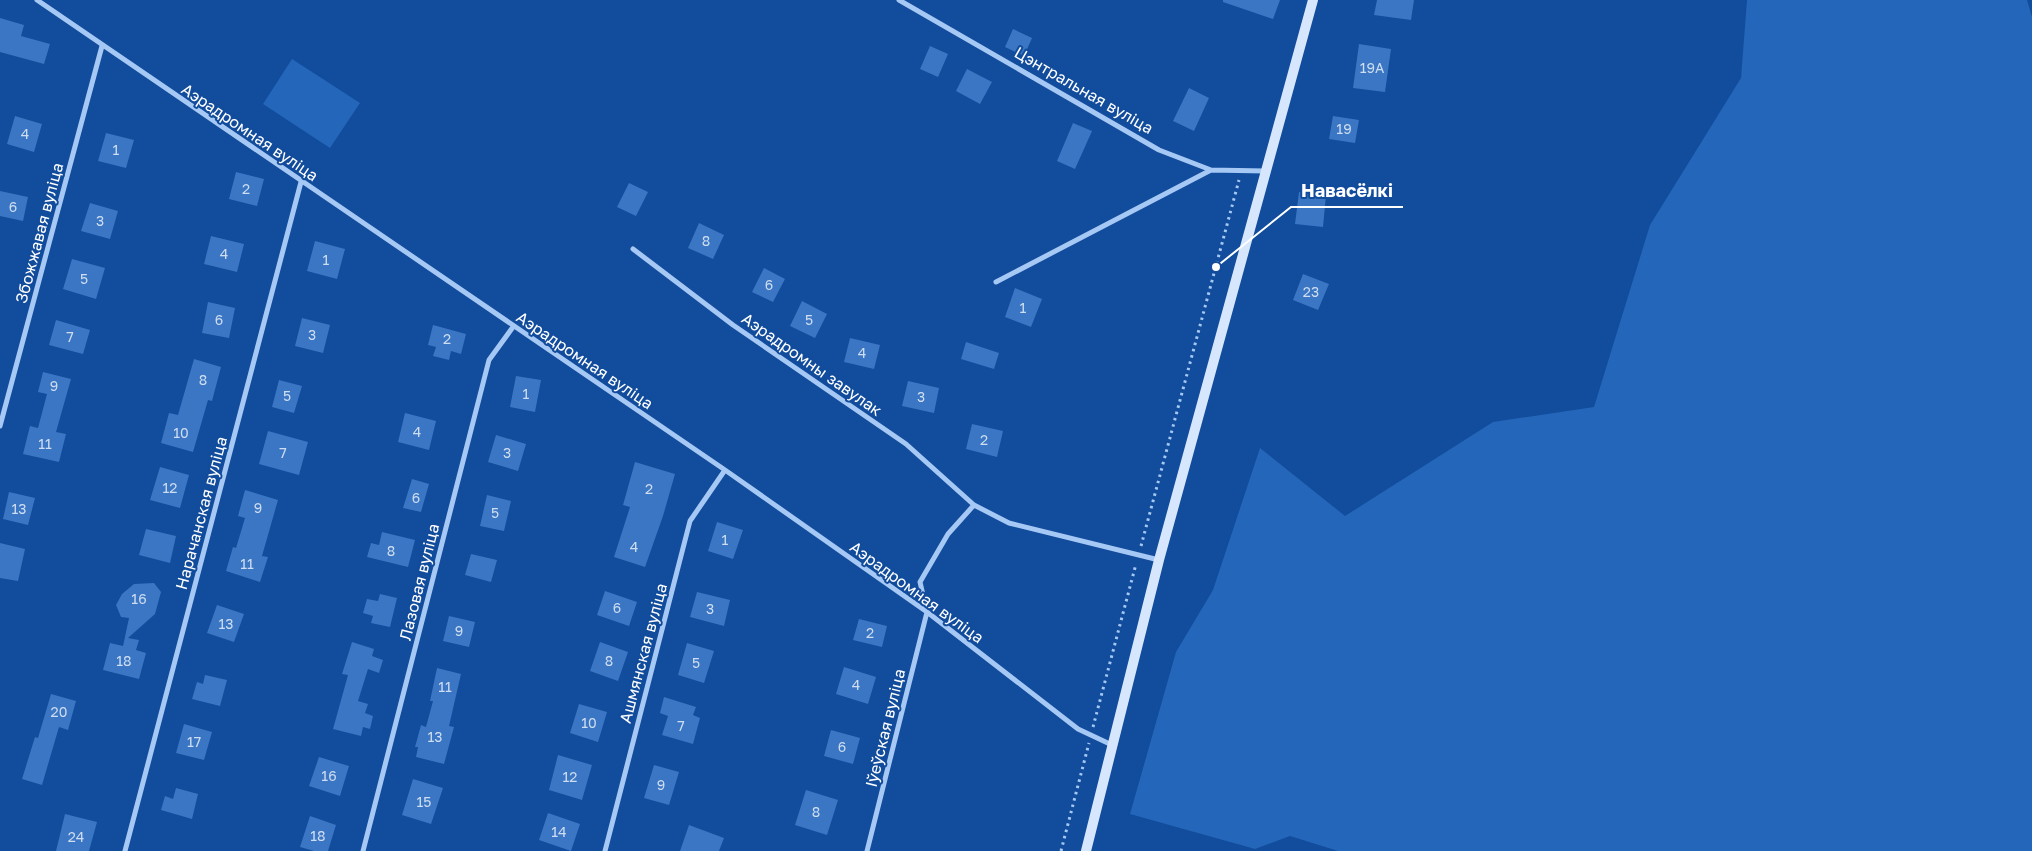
<svg xmlns="http://www.w3.org/2000/svg" width="2032" height="851" viewBox="0 0 2032 851" font-family="'Golos Text',sans-serif">
<rect width="100%" height="100%" fill="#124c9c"/>
<path fill="#2466ba" d="M1747,0H2027L2032,17V851H1338L1290,836L1255,849L1130,814L1176,652L1213,590L1260,448L1345,516L1493,422L1594,407L1650,225L1741,78Z
M292,59L360,103L330,148L263,104Z"/>
<path fill="#3a76c3" d="M1223,0H1280L1273,19L1223,2Z
M1377,0H1414L1411,20L1374,15Z
M0,18L24,25L21,36L50,44L44,64L0,52Z
M1013,29L1032,38L1024,56L1005,47Z
M1359,44L1391,49L1385,92L1353,88Z
M930,46L948,54L938,77L920,69Z
M967,69L992,82L980,104L956,91Z
M1189,88L1209,98L1194,131L1173,121Z
M15,116L42,124L34,152L7,144Z
M1333,116L1359,120L1355,143L1329,139Z
M1073,123L1092,131L1075,169L1057,161Z
M106,133L134,140L126,168L98,161Z
M236,172L264,179L257,206L229,199Z
M629,183L648,192L636,216L617,207Z
M0,191L28,197L23,221L0,216Z
M1299,192L1326,195L1323,227L1295,224Z
M90,203L118,211L110,239L81,231Z
M699,223L724,235L713,259L688,248Z
M211,236L244,244L237,272L204,264Z
M315,241L345,249L337,279L307,271Z
M72,259L105,268L96,299L63,289Z
M764,268L785,279L773,302L752,292Z
M1303,274L1329,284L1318,310L1293,300Z
M1015,288L1042,299L1031,327L1005,317Z
M802,301L827,314L815,338L790,326Z
M208,302L235,308L229,338L202,333Z
M302,318L330,325L323,353L295,346Z
M56,320L90,330L83,354L49,345Z
M433,325L466,334L461,354L451,351L449,360L433,356L436,347L428,345Z
M850,338L880,345L874,369L844,362Z
M966,342L999,353L994,369L961,359Z
M194,359L221,367L212,401L208,400L193,452L161,443L169,413L178,415Z
M43,372L71,379L56,432L66,434L59,462L23,454L30,426L38,428L47,394L38,392Z
M516,376L541,380L535,412L510,407Z
M279,380L302,386L294,413L272,407Z
M908,381L939,388L934,413L902,406Z
M405,413L436,421L429,450L398,442Z
M972,424L1003,431L997,457L966,449Z
M268,431L308,442L299,475L259,464Z
M496,435L526,444L518,471L488,462Z
M635,462L675,474L663,516L645,567L614,557L630,507L623,505Z
M160,467L189,475L180,508L150,500Z
M412,479L429,484L421,512L403,508Z
M245,490L278,500L262,556L268,557L260,582L226,571L233,547L236,548L245,518L238,516Z
M9,492L35,498L28,525L3,519Z
M487,495L511,501L504,531L480,526Z
M717,522L743,530L733,559L708,551Z
M146,529L176,536L170,563L139,555Z
M382,532L415,540L408,567L367,557L371,543L379,545Z
M0,543L25,549L18,581L0,578Z
M471,554L497,560L491,582L465,575Z
M154,583L161,592L155,614L128,638L139,640L136,650L146,653L139,679L103,670L110,643L123,646L129,618L121,617L116,605L122,594L134,584Z
M605,591L637,602L629,626L597,615Z
M697,592L730,600L724,626L690,617Z
M380,594L397,598L390,627L371,623L373,616L363,613L367,599L378,601Z
M217,605L244,614L234,642L207,633Z
M449,616L475,622L469,647L443,641Z
M859,619L887,626L882,647L853,640Z
M352,642L374,649L372,656L383,660L379,673L368,669L358,701L368,704L365,713L373,716L370,729L363,727L361,736L333,729L348,675L342,674Z
M600,642L628,652L618,681L590,671Z
M687,643L714,651L704,683L678,675Z
M844,667L876,677L868,704L836,694Z
M437,668L461,674L449,726L454,727L444,764L416,757L418,747H415L421,725L426,727L433,701H430Z
M205,675L227,680L220,706L192,699L197,682L203,684Z
M51,694L76,701L68,730L59,727L42,785L22,779L35,737L38,738Z
M664,697L696,707L693,715L700,718L693,744L662,735L668,716L660,713Z
M579,704L607,712L598,742L570,733Z
M184,724L212,732L204,760L176,753Z
M831,730L860,738L853,764L824,756Z
M558,755L592,765L582,800L549,790Z
M319,757L349,766L340,796L309,786Z
M654,765L679,772L669,805L644,798Z
M413,779L443,788L431,824L402,815Z
M176,788L198,794L192,819L161,810L165,796L173,799Z
M806,790L838,800L827,835L795,825Z
M548,813L580,824L571,851L539,840Z
M65,814L97,822L89,851H56Z
M310,816L336,825L328,851H314L300,847Z
M689,825L724,838L719,851H680Z"/>
<g fill="none" stroke-linecap="round" stroke-linejoin="round">
<path stroke="#a6c8f4" stroke-width="3" stroke-dasharray="2.5 4" stroke-linecap="butt" d="M1141,546L1239,180
M1093,727L1136,564
M1061,851L1089,743"/>
<path stroke="#a6c8f4" stroke-width="5" d="M37,0L725,470L927,612L1078,729L1112,745
M899,0L1159,150L1211,170L1265,171
M633,249L733,325L906,444L974,505L1009,523L1159,560
M996,282L1211,170
M0,426L102,46
M125,851L301,182
M363,851L489,360L513,327
M605,851L690,521L725,470
M867,851L927,612L920,582L948,534L974,505"/>
<path stroke="#d6e7fd" stroke-width="10" d="M1086,851L1159,560L1313,0"/>
</g>
<g text-anchor="middle" stroke-width="4" stroke-linejoin="round" paint-order="stroke">
<g font-size="14" fill="#ceddf0">
<text x="1372" y="73">19А</text>
<text x="1344" y="134">19</text>
<text x="25" y="139">4</text>
<text x="116" y="155">1</text>
<text x="246" y="194">2</text>
<text x="13" y="212">6</text>
<text x="100" y="226">3</text>
<text x="706" y="246">8</text>
<text x="224" y="259">4</text>
<text x="326" y="265">1</text>
<text x="84" y="284">5</text>
<text x="769" y="290">6</text>
<text x="1311" y="297">23</text>
<text x="1023" y="313">1</text>
<text x="219" y="325">6</text>
<text x="809" y="325">5</text>
<text x="312" y="340">3</text>
<text x="70" y="342">7</text>
<text x="447" y="344">2</text>
<text x="862" y="358">4</text>
<text x="203" y="385">8</text>
<text x="54" y="391">9</text>
<text x="526" y="399">1</text>
<text x="287" y="401">5</text>
<text x="921" y="402">3</text>
<text x="417" y="437">4</text>
<text x="181" y="438">10</text>
<text x="984" y="445">2</text>
<text x="45" y="449">11</text>
<text x="283" y="458">7</text>
<text x="507" y="458">3</text>
<text x="170" y="493">12</text>
<text x="649" y="494">2</text>
<text x="416" y="503">6</text>
<text x="258" y="513">9</text>
<text x="19" y="514">13</text>
<text x="495" y="518">5</text>
<text x="725" y="545">1</text>
<text x="634" y="552">4</text>
<text x="391" y="556">8</text>
<text x="247" y="569">11</text>
<text x="139" y="604">16</text>
<text x="617" y="613">6</text>
<text x="710" y="614">3</text>
<text x="226" y="629">13</text>
<text x="459" y="636">9</text>
<text x="870" y="638">2</text>
<text x="124" y="666">18</text>
<text x="609" y="666">8</text>
<text x="696" y="668">5</text>
<text x="856" y="690">4</text>
<text x="445" y="692">11</text>
<text x="59" y="717">20</text>
<text x="589" y="728">10</text>
<text x="681" y="731">7</text>
<text x="435" y="742">13</text>
<text x="194" y="747">17</text>
<text x="842" y="752">6</text>
<text x="329" y="781">16</text>
<text x="570" y="782">12</text>
<text x="661" y="790">9</text>
<text x="424" y="807">15</text>
<text x="816" y="817">8</text>
<text x="559" y="837">14</text>
<text x="318" y="841">18</text>
<text x="76" y="842">24</text>
</g>
<g font-size="16" fill="#fff" stroke="#124c9c">
<text transform="translate(1084 90) rotate(30)" y="6">Цэнтральная вуліца</text>
<text transform="translate(250 132) rotate(34)" y="6">Аэрадромная вуліца</text>
<text transform="translate(39 233) rotate(-75)" y="6">Збожжавая вуліца</text>
<text transform="translate(585 360) rotate(34)" y="6">Аэрадромная вуліца</text>
<text transform="translate(812 364) rotate(35)" y="6">Аэрадромны завулак</text>
<text transform="translate(201 513) rotate(-75)" y="6">Нарачанская вуліца</text>
<text transform="translate(419 582) rotate(-76)" y="6">Лазовая вуліца</text>
<text transform="translate(917 592) rotate(36)" y="6">Аэрадромная вуліца</text>
<text transform="translate(643 653) rotate(-75)" y="6">Ашмянская вуліца</text>
<text transform="translate(885 728) rotate(-76)" y="6">Іўеўская вуліца</text>
</g>
</g>
<path fill="none" stroke="#fff" stroke-width="2" d="M1216 267L1291 207H1403"/>
<circle fill="#fff" stroke="#124c9c" stroke-width="2" cx="1216" cy="267" r="5"/>
<g font-size="18" text-anchor="middle" font-weight="bold" fill="#fff" stroke="#124c9c" stroke-width="4" stroke-linejoin="round" paint-order="stroke">
<text x="1347" y="197">Навасёлкі</text>
</g>
</svg>
